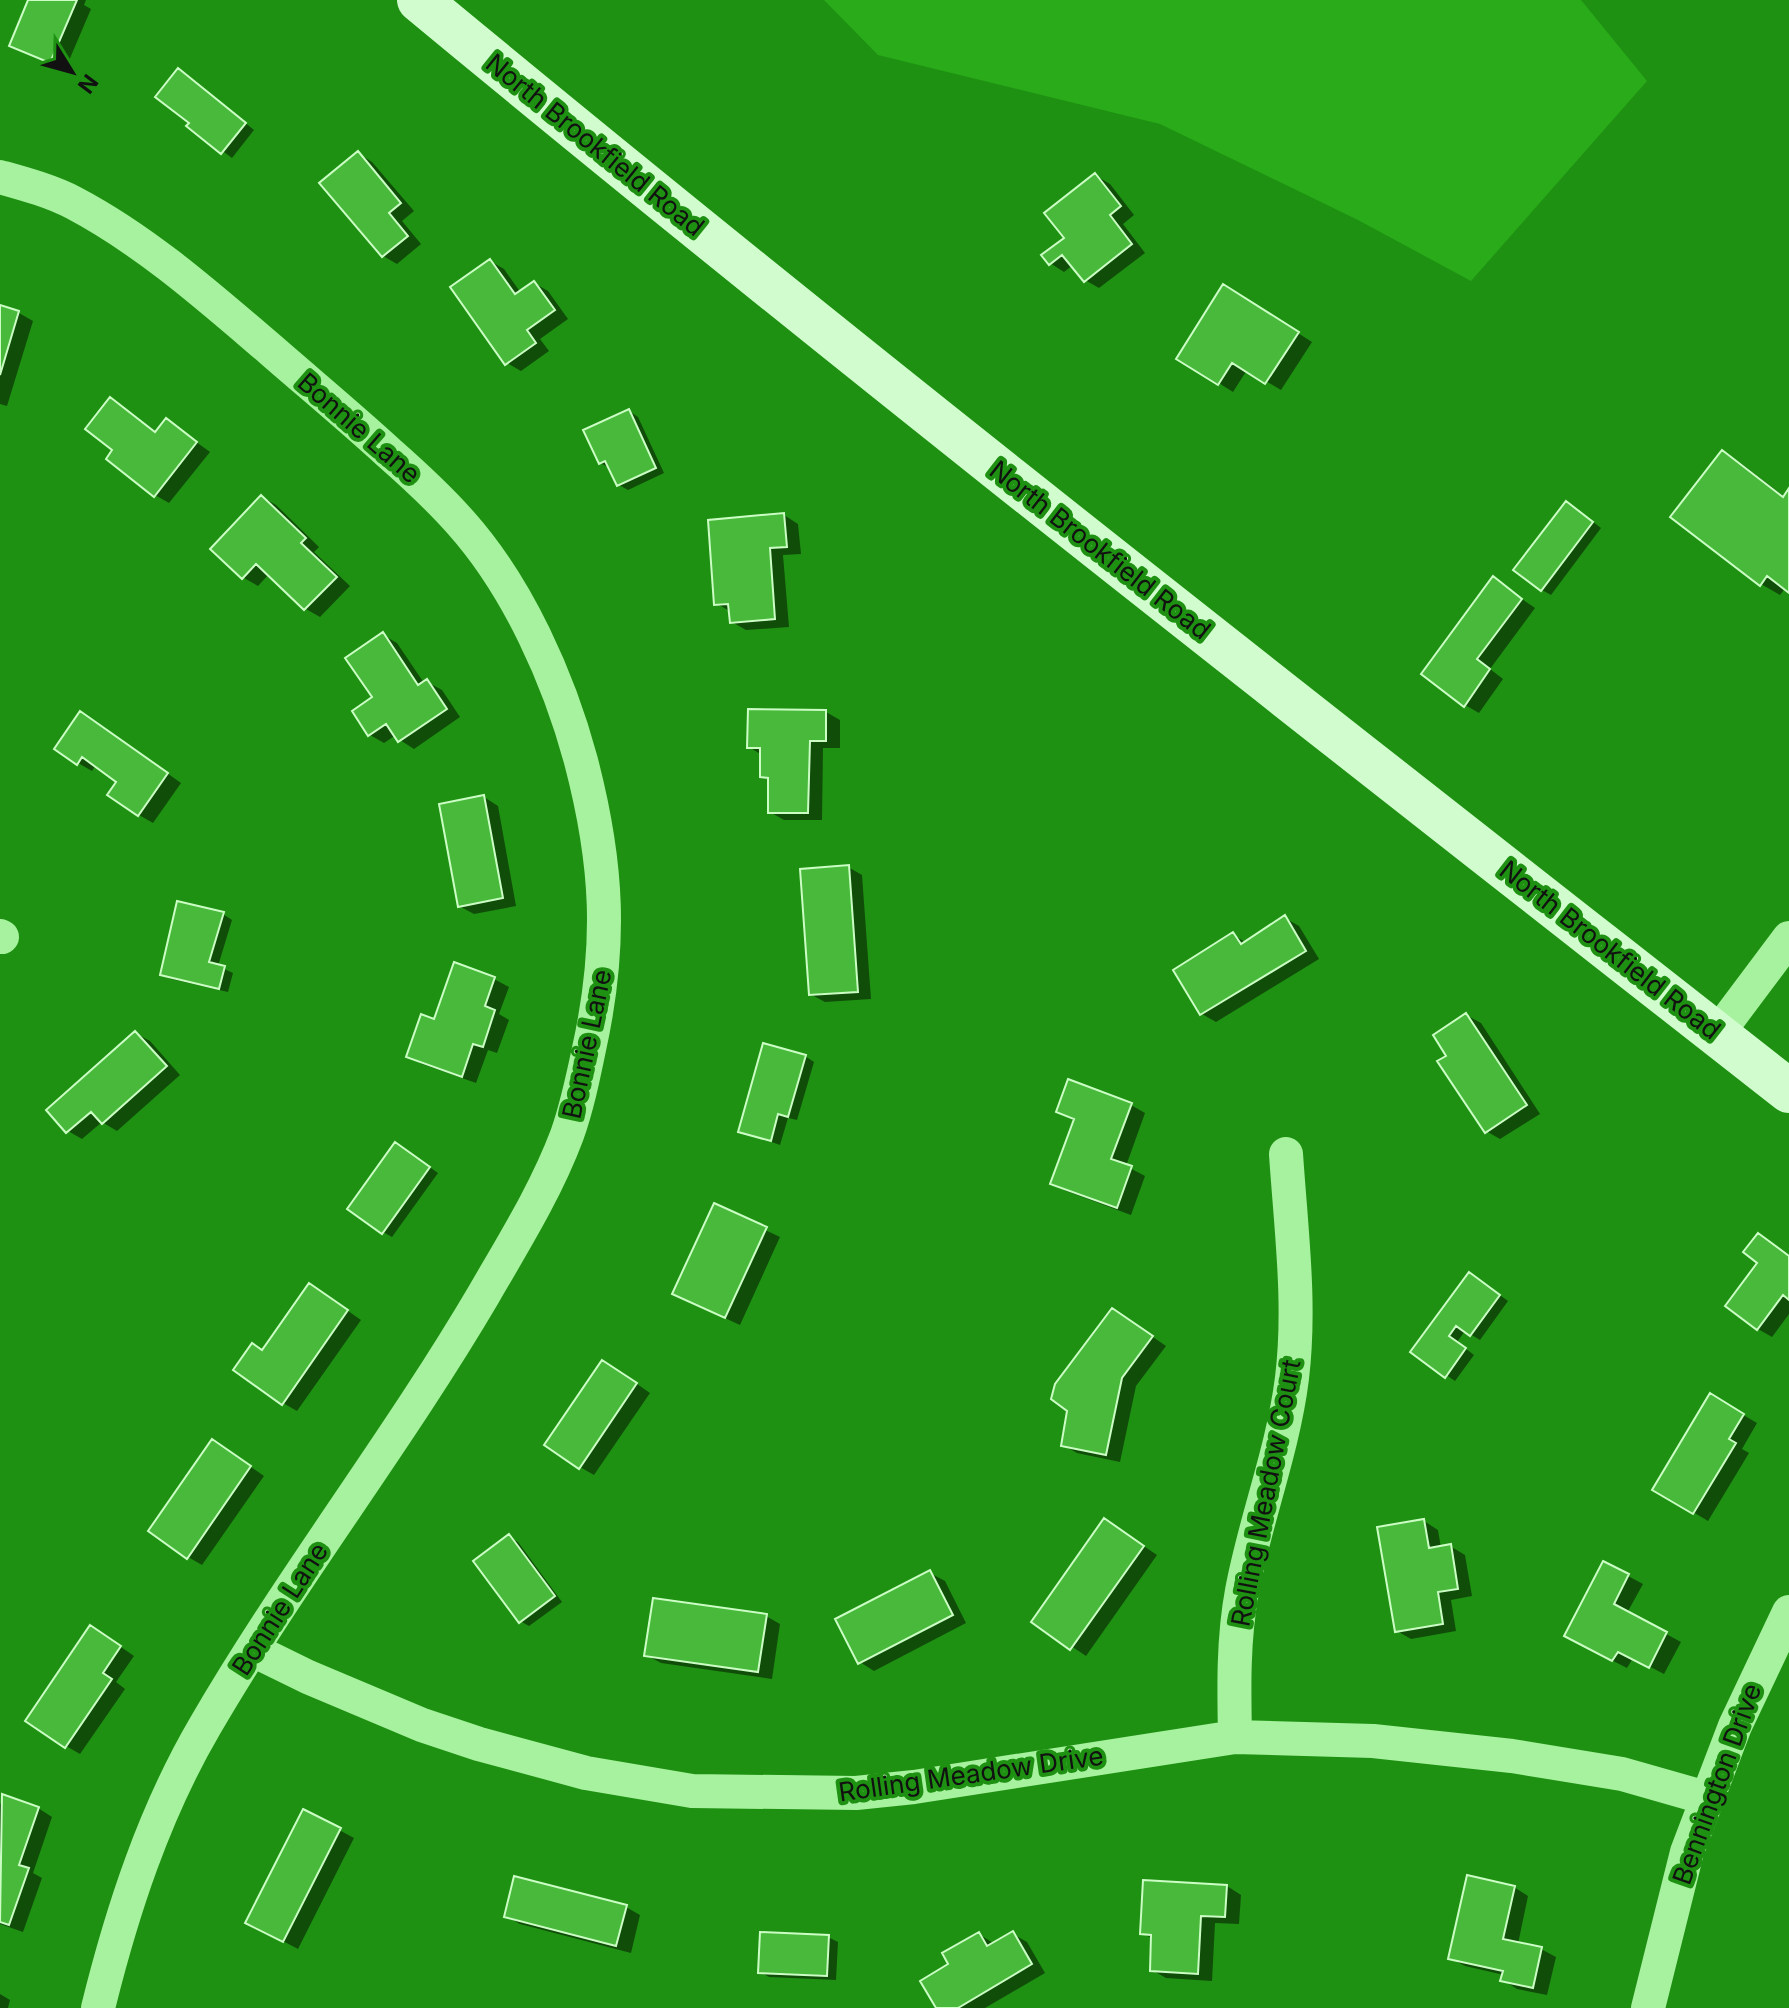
<svg xmlns="http://www.w3.org/2000/svg" width="1789" height="2008" viewBox="0 0 1789 2008" font-family="Inter,sans-serif">
<rect width="100%" height="100%" fill="#1e9112"/>
<path fill="#2aab1a" d="M824,0H1581L1647,81L1471,281L1358,220L1160,124L878,55Z"/>
<path fill="#0007" d="M30,0H86L84,5L91,9L65,70L11,45Z
M187,76L254,130L232,158L189,126L192,123Z
M358,153L372,162L414,211L402,221L421,244L397,264L383,256Z
M1095,175L1110,184L1134,215L1123,224L1145,253L1099,288L1085,280L1073,265L1064,272L1050,263L1066,238Z
M490,261L504,269L521,293L534,283L548,291L568,319L540,339L549,351L521,371L507,363Z
M1238,295L1312,342L1281,390L1247,370L1233,392L1179,358Z
M0,307L19,313L33,321L7,406L0,404Z
M111,399L157,432L166,420L210,452L169,503L155,495L115,450Z
M629,411L638,417L664,473L628,490L619,485L610,468L600,463Z
M1723,453L1742,464L1785,497L1789,492V590L1786,587L1780,595L1761,584Z
M262,497L276,505L319,547L314,552L350,586L320,617L306,609L269,574L258,586L244,578L213,549Z
M1575,508L1601,528L1551,595L1542,590Z
M784,515L798,524L801,554L783,555L789,627L746,630L732,622L731,612L716,603Z
M1493,579L1535,608L1490,669L1503,679L1479,713L1465,705Z
M383,635L397,643L424,683L427,682L442,690L460,717L414,749L400,740L396,735L384,743L370,735Z
M826,712L840,720V748H823L822,820H784L770,812V781L762,776V755L749,747Z
M95,722L181,783L153,823L139,815L119,781L96,765L92,771L78,763Z
M484,797L498,806L516,906L474,914L459,906Z
M848,867L862,875L871,999L825,1002L810,994Z
M223,914L232,920L218,966L233,973L228,992L171,979L162,974Z
M1285,918L1299,926L1319,959L1216,1022L1202,1014L1175,971L1233,935L1247,943Z
M456,965L494,979L509,987L499,1014L509,1020L497,1053L488,1050L476,1083L422,1064L408,1056L435,1021Z
M1466,1015L1481,1023L1540,1114L1500,1139L1486,1131L1449,1056Z
M135,1033L150,1041L180,1075L117,1131L102,1122L82,1139L68,1131Z
M805,1056L814,1062L797,1120L788,1118L780,1145L741,1131Z
M1131,1105L1145,1113L1126,1166L1145,1176L1131,1215L1066,1191L1052,1183L1075,1121L1058,1112Z
M404,1149L438,1173L392,1237L383,1232Z
M715,1206L780,1237L740,1325L688,1301Z
M1758,1235L1789,1256V1314L1772,1337L1758,1329Z
M1479,1280L1508,1301L1480,1340L1465,1331L1457,1342L1474,1355L1455,1381L1413,1352Z
M324,1294L361,1320L297,1411L283,1403L263,1352Z
M1127,1319L1166,1346L1136,1386L1120,1462L1077,1453L1063,1445Z
M617,1370L650,1393L594,1475L580,1467Z
M1711,1396L1757,1423L1742,1449L1749,1453L1708,1521L1655,1489Z
M227,1450L264,1476L202,1565L188,1557Z
M1105,1520L1157,1555L1086,1656L1034,1621Z
M1424,1521L1438,1530L1441,1548L1450,1546L1465,1555L1472,1596L1451,1600L1456,1631L1411,1639L1397,1631Z
M509,1537L518,1542L562,1602L529,1626L520,1621Z
M1604,1563L1643,1584L1627,1613L1681,1642L1664,1674L1633,1658L1627,1668L1580,1644Z
M930,1573L945,1581L966,1623L874,1671L860,1662Z
M766,1616L780,1624L772,1679L661,1663L646,1655Z
M105,1636L134,1656L116,1682L125,1689L80,1754L66,1746Z
M3,1796L38,1808L52,1817L33,1873L42,1878L23,1932L0,1924V1805Z
M304,1811L354,1838L298,1949L262,1930Z
M1227,1886L1241,1895L1239,1924L1215,1923L1212,1981L1166,1978L1152,1970L1153,1939L1142,1933Z
M1514,1887L1528,1896L1518,1944L1541,1949L1556,1957L1547,1995L1517,1989L1503,1980L1504,1975L1465,1966L1450,1958Z
M626,1907L640,1915L631,1953L520,1924L506,1916Z
M979,1934L993,1943L1013,1934L1027,1942L1045,1973L985,2008H938L951,1965Z
M828,1937L838,1942L836,1980L769,1977L760,1972Z
M0,1994L10,2000L8,2008H0Z"/>
<path fill="#48b93b" stroke="#cbfdc5" stroke-width="2" d="M28,0H77L50,63L9,46Z
M178,68L246,123L221,154L186,126L189,123L155,97Z
M358,151L401,203L389,213L408,236L382,257L319,183Z
M1095,173L1121,206L1110,215L1132,244L1084,282L1062,255L1049,265L1041,255L1064,238L1044,213Z
M490,259L515,294L534,281L555,310L527,330L536,343L505,365L450,287Z
M1223,284L1299,332L1265,384L1232,363L1218,385L1176,359Z
M0,305L19,311L0,375Z
M110,397L155,432L166,418L197,442L154,497L106,459L112,450L85,429Z
M629,409L656,468L617,486L605,461L599,464L583,430Z
M1722,450L1783,497L1789,488V593L1767,576L1760,586L1670,517Z
M261,495L306,538L301,543L337,577L304,610L256,564L242,579L210,549Z
M1566,501L1593,522L1541,591L1513,570Z
M784,513L787,547L770,548L775,619L730,623L728,604L714,605L708,520Z
M1493,576L1522,599L1477,659L1490,669L1464,707L1421,674Z
M383,632L418,685L427,679L447,709L398,742L386,724L368,736L352,711L372,697L345,658Z
M748,709L826,710V741H810L808,813H768V778L760,777V748H747Z
M80,711L168,773L138,816L107,795L116,782L82,757L77,765L54,749Z
M484,795L503,898L458,907L439,804Z
M849,865L858,992L809,995L800,869Z
M177,901L224,912L209,962L225,966L219,989L160,975Z
M1285,915L1306,951L1200,1015L1173,970L1233,932L1241,944Z
M454,962L495,977L485,1006L495,1010L483,1047L473,1044L462,1077L406,1057L421,1014L434,1019Z
M1466,1013L1527,1105L1485,1133L1437,1061L1446,1056L1433,1035Z
M135,1031L167,1066L102,1124L91,1112L66,1133L46,1110Z
M763,1043L806,1055L788,1117L778,1114L771,1141L738,1132Z
M1068,1079L1132,1103L1111,1159L1132,1166L1117,1208L1050,1184L1074,1119L1056,1112Z
M395,1142L430,1167L382,1234L347,1209Z
M714,1203L767,1227L725,1318L672,1294Z
M1758,1233L1789,1256V1300L1783,1295L1757,1330L1725,1306L1757,1263L1743,1252Z
M1469,1272L1500,1295L1470,1336L1456,1326L1449,1336L1466,1348L1445,1378L1410,1352Z
M309,1283L348,1310L282,1405L233,1370L252,1343L262,1350Z
M1112,1308L1153,1336L1122,1378L1106,1455L1061,1446L1067,1411L1051,1399L1055,1384Z
M602,1360L637,1383L579,1469L544,1445Z
M1710,1393L1744,1414L1729,1439L1736,1443L1693,1514L1652,1490Z
M212,1439L251,1466L187,1559L148,1531Z
M1104,1518L1144,1546L1070,1650L1031,1622Z
M1424,1519L1429,1548L1451,1544L1458,1589L1438,1592L1443,1624L1395,1632L1377,1527Z
M509,1534L555,1596L519,1623L473,1561Z
M1603,1561L1629,1574L1614,1604L1667,1632L1649,1668L1618,1652L1612,1661L1564,1636Z
M930,1570L953,1615L858,1664L835,1619Z
M653,1598L767,1614L758,1672L644,1656Z
M90,1625L121,1646L103,1673L112,1679L65,1748L25,1721Z
M2,1794L39,1807L19,1865L29,1868L9,1925L0,1922Z
M303,1809L341,1828L283,1942L245,1923Z
M1467,1875L1515,1886L1503,1939L1542,1947L1533,1988L1500,1981L1503,1971L1448,1959Z
M514,1876L627,1905L616,1946L504,1917Z
M1143,1880L1227,1885L1225,1917L1201,1916L1198,1974L1150,1971L1151,1935L1140,1934Z
M1013,1931L1032,1964L958,2008H936L920,1981L948,1964L942,1953L979,1932L987,1946Z
M760,1932L829,1935L827,1976L758,1973Z"/>
<g fill="none" stroke-linecap="round" stroke-linejoin="round">
<path stroke="#a7f29e" stroke-width="34" d="M0,177C25,184 51,191 74,203C146,241 209,297 271,350C310,384 351,418 389,453C414,475 439,498 461,523C518,587 559,679 581,761C608,864 612,945 589,1049C583,1078 577,1107 567,1135C546,1191 514,1242 484,1294C397,1442 291,1578 205,1726C154,1813 122,1911 98,2008
M0,936L2,937
M1717,1034L1789,938
M253,1650L308,1677L422,1725L479,1744L586,1773L692,1791L856,1793L914,1787L1235,1737L1373,1741L1512,1756L1622,1774L1706,1798
M1235,1737C1234,1689 1233,1639 1242,1591C1255,1520 1283,1451 1292,1378C1301,1304 1291,1229 1286,1154
M1648,2008L1687,1852L1735,1726L1789,1612"/>
<path stroke="#d1fccd" stroke-width="44" d="M419,0C869,373 1330,731 1789,1091"/>
</g>
<g text-anchor="middle" stroke-width="8" stroke-linejoin="round" paint-order="stroke">
<g font-size="26" fill="#111" stroke="#1e9112">
<text transform="translate(595 145) rotate(39)" y="9">North Brookfield Road</text>
<text transform="translate(359 428) rotate(41)" y="9">Bonnie Lane</text>
<text transform="translate(1100 550) rotate(38)" y="9">North Brookfield Road</text>
<text transform="translate(1610 950) rotate(38)" y="9">North Brookfield Road</text>
<text transform="translate(587 1044) rotate(-78)" y="9">Bonnie Lane</text>
<text transform="translate(1266 1493) rotate(-79)" y="9">Rolling Meadow Court</text>
<text transform="translate(280 1609) rotate(-57)" y="9">Bonnie Lane</text>
<text transform="translate(971 1774) rotate(-8)" y="9">Rolling Meadow Drive</text>
<text transform="translate(1717 1784) rotate(-70)" y="9">Bennington Drive</text>
</g>
</g>
<g transform="translate(72 72) rotate(127)" stroke="#1e9112" stroke-width="6" paint-order="stroke">
<path d="M0-6L14 30L0 20L-14 30Z" fill="#111111"/>
<text y="-12" font-size="22" font-weight="bold" text-anchor="middle" fill="#111111">N</text>
</g>
</svg>
